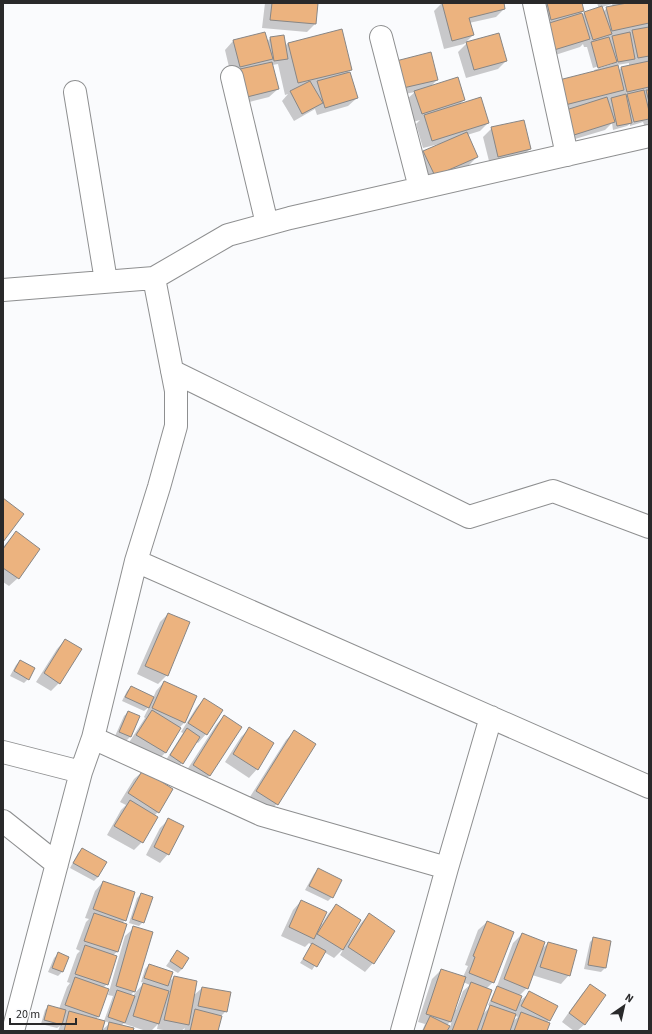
<svg xmlns="http://www.w3.org/2000/svg" width="652" height="1034" viewBox="0 0 652 1034" font-family="'Source Sans 3',sans-serif">
<rect width="100%" height="100%" fill="#fafbfd"/>
<path fill="#0003" fill-rule="evenodd" d="M265,3H317L315,24L307,32L262,28Z
M442,3H503L504,9L496,17L469,23L473,35L464,44L444,49L434,11Z
M536,3H581L583,11L581,13L582,16L584,13L599,9L597,3H649V26L646,29L649,28V126L645,127L643,122L630,126V124L627,126L613,130L612,123L605,130L565,142L557,113L594,72V70L612,64V62L593,68L587,47H584L583,44L580,47L546,58ZM612,4L613,7L607,8L603,12L602,7ZM629,63V66L621,68L618,71L617,65Z
M341,30L351,69L346,74L357,98L348,106L317,115L315,109L294,121L282,101L288,94L285,95L278,64L272,65L278,89L269,97L238,105L225,50L233,41L265,33L267,42L270,38L285,46L288,43Z
M467,43L506,61L498,69L466,78L458,52Z
M388,70L437,80L430,87L464,100L459,105L488,123L480,131L467,135L477,157L469,165L426,184L415,160L424,152L440,145L439,144L423,148L416,124L420,120L413,122L406,100L415,92L395,96Z
M492,128L530,149L522,157L490,165L483,137Z
M16,532L18,578L9,586L3,582V547Z
M168,614L167,675L158,684L137,674L160,622Z
M65,640L59,683L51,691L36,682L57,649Z
M20,661L28,679L24,683L10,676L16,665Z
M164,682L196,696L184,723L179,728H180L165,753L157,761L128,744L145,718L144,717L149,707L144,711L122,701L127,691L131,687L153,698L156,691Z
M204,699L206,734L198,743L196,742L182,763L178,767L166,760L183,733L181,732L196,708Z
M128,712L130,737L126,741L115,736L124,716Z
M224,716L210,775L201,784L185,773L216,725Z
M249,729L257,769L249,778L225,762L241,737Z
M294,732L277,804L268,812L248,800L286,740Z
M143,771L158,812L154,816L142,842L134,850L107,835L121,810L126,805L120,802L134,779Z
M169,819L168,854L160,863L146,855L160,828Z
M82,849L106,862L98,877L94,881L70,868L78,853Z
M318,870L332,897L328,901L305,890L314,874Z
M103,882L125,920L122,923L126,925L117,952L113,955L107,984L103,988L107,990L98,1017L95,1020L101,1031H58L60,1026L57,1028L41,1024L45,1010L49,1006L59,1009L67,987L70,983L67,982L77,954L80,951L76,949L86,922L89,919L85,918L95,891Z
M141,894L143,922L139,926L129,923L137,898Z
M301,901L322,924L328,914L336,906L348,939L350,940L361,923L369,915L373,963L365,972L340,955L344,948L334,958L324,952L312,970L300,963L312,945L309,943L305,947L281,936L293,910Z
M487,922L493,982L486,989L482,1015L491,1006L488,1005L496,989L513,943L522,934L541,950L548,943L569,975L561,984L532,975L527,988L519,996L518,1003L530,992L557,1007L547,1023L546,1031H422L425,1024L418,1022L432,979L441,970L463,977L468,966L465,965L478,930ZM463,982L470,985L463,991L456,1010L454,1009ZM514,1015L518,1017L511,1023ZM452,1020L450,1027L447,1025Z
M134,928L151,933L134,992L130,995L133,996L135,993L144,983L141,982L145,969L149,965L169,982L174,977L193,996L202,988L226,1011L220,1017L217,1031H184L185,1028L181,1031H169L157,1029L158,1024L151,1031H146L125,1024L126,1021L121,1026L132,1031H101L110,1023L104,1021L113,996L108,995L125,936Z
M594,938L610,942L605,968L601,972L584,969L590,942Z
M177,951L182,969L178,973L166,966Z
M58,954L68,957L62,972L58,976L48,972L54,958Z
M590,985L585,1024L577,1031H574L562,1022L582,994Z"/>
<path fill="#ecb37f" stroke="#888685" d="M272,3H318L316,24L270,20Z
M442,3H504L505,9L469,18L474,35L452,41Z
M547,3H582L584,11L551,20Z
M627,3H649V23L612,31L606,7Z
M602,6L612,34L593,40L584,12Z
M582,13L590,39L554,50L546,24Z
M649,27V56L638,58L632,30Z
M342,29L352,70L298,83L288,43Z
M265,32L273,59L240,67L233,40Z
M630,32L635,59L618,62L612,36Z
M499,33L507,61L474,70L466,42Z
M284,35L288,59L274,61L270,37Z
M609,37L617,62L598,68L591,42Z
M431,52L438,80L403,88L396,61Z
M649,61V87L627,92L621,67Z
M272,62L279,89L247,97L240,69Z
M618,65L624,90L565,105L559,80Z
M350,72L358,98L325,108L317,81Z
M458,77L465,100L422,114L414,91Z
M310,81L323,103L302,114L290,91Z
M644,90L649,111V119L634,122L627,94Z
M646,90H649V102Z
M626,94L632,123L617,126L611,98Z
M481,97L489,123L432,141L424,115Z
M607,97L615,122L574,135L566,110Z
M524,120L531,149L498,157L491,127Z
M467,132L478,157L435,176L423,151Z
M3,498L24,514L3,542Z
M16,531L40,549L19,579L3,568V549Z
M168,613L190,622L168,676L145,666Z
M65,639L82,649L60,684L44,673Z
M20,660L35,668L29,680L14,671Z
M164,681L197,696L185,723L152,708Z
M131,686L154,697L149,708L125,697Z
M204,698L223,710L207,735L188,723Z
M152,710L181,728L166,753L136,735Z
M128,711L140,716L131,737L119,732Z
M224,715L242,727L210,776L193,765Z
M249,727L274,743L258,770L233,754Z
M187,728L200,737L183,764L170,755Z
M294,730L316,744L278,805L256,791Z
M143,770L173,789L159,813L128,793Z
M130,800L158,817L143,843L114,826Z
M168,818L184,826L169,855L154,847Z
M82,848L107,862L98,877L73,863Z
M318,868L342,880L333,898L309,886Z
M103,881L135,892L126,921L93,909Z
M141,893L153,897L144,923L132,919Z
M301,900L327,912L314,939L289,927Z
M336,904L361,920L343,950L317,934Z
M94,913L127,924L118,952L84,941Z
M369,913L395,931L374,964L348,947Z
M487,921L514,932L494,983L469,973L475,957L473,956Z
M133,926L153,932L135,992L116,986Z
M522,933L545,942L528,989L504,979Z
M593,937L611,941L606,968L588,965Z
M548,942L577,950L570,976L540,967Z
M312,943L326,951L317,967L303,959Z
M85,945L117,956L108,985L75,974Z
M177,950L189,958L182,969L170,961Z
M58,952L69,957L63,972L52,968Z
M149,964L173,972L168,986L144,978Z
M441,969L466,977L451,1022L426,1014Z
M174,976L197,981L189,1025L164,1020Z
M75,977L109,989L99,1017L65,1005Z
M471,982L492,990L477,1031H452Z
M143,983L169,991L159,1024L133,1016Z
M590,984L606,995L585,1025L569,1013Z
M497,986L522,996L516,1011L491,1001Z
M202,987L231,992L227,1012L198,1006Z
M117,990L135,996L125,1023L108,1017Z
M529,991L558,1006L550,1021L521,1006Z
M48,1005L66,1010L62,1025L44,1020Z
M490,1005L516,1014L510,1031H481Z
M195,1009L222,1016L218,1031H190Z
M69,1011L105,1021L102,1031H64Z
M521,1012L550,1023L547,1031H514Z
M430,1016L450,1026L447,1031H423Z
M109,1022L134,1028L133,1031H107Z"/>
<g fill="none" stroke-linecap="round" stroke-linejoin="round">
<defs>
<path id="minor" d="M534,3L567,155
M381,37L420,188
M232,77L267,224
M75,92L106,281
M3,290L154,278L228,235L290,218L649,136
M172,371L469,517L553,491L649,527
M136,561L649,787
M93,738L262,815L447,868
M3,752L81,772
M3,821L57,864
M13,1031L81,772L93,738L136,561L159,487L176,426V391L154,278
M402,1031L447,868L491,717"/>
</defs>
<use href="#minor" stroke="#8e8f90" stroke-width="24"/>
<use href="#minor" stroke="#fff" stroke-width="22"/>
</g>
<rect width="652" height="1034" fill="none" stroke="#29292a" stroke-width="8"/>
<g transform="translate(624 1006) rotate(34)" stroke="#fafbfd" stroke-width="3" paint-order="stroke">
<path d="M0-3L7 15L0 10L-7 15Z" fill="#29292a"/>
<text y="-6" font-size="11" font-weight="bold" text-anchor="middle" fill="#29292a">N</text>
</g>
<path d="M10 1018v6h66v-6" fill="none" stroke="#29292a" stroke-width="2"/>
<text x="16" y="1018" font-size="12" fill="#29292a" stroke="#fafbfd" stroke-width="3" paint-order="stroke">20 m</text>
</svg>
